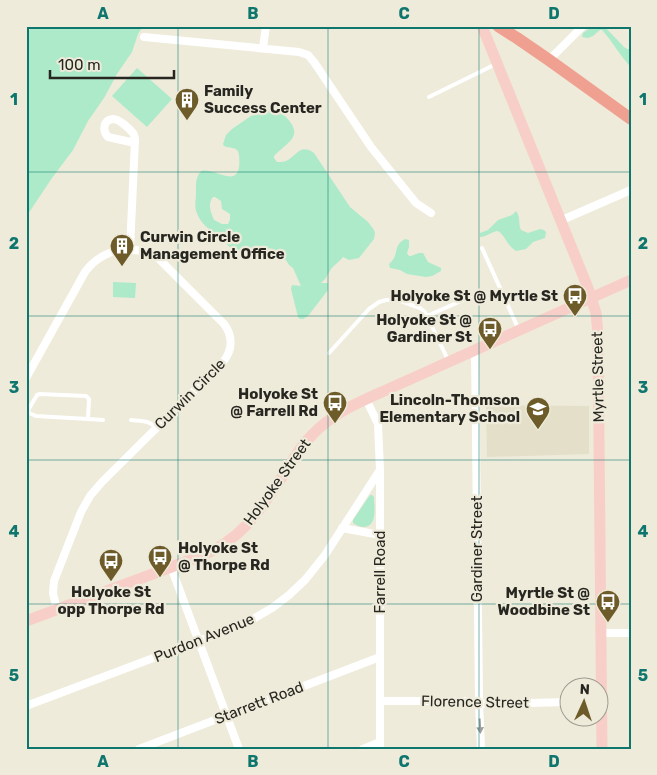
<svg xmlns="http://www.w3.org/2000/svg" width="657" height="775" viewBox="0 0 657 775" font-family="Rubik,sans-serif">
<rect width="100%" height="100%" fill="#eeebda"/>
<path fill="#e3dfc8" d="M486,405L589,406V454L487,457Z"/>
<path fill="#aceac9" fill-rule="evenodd" d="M31,26H143L138,34L132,52L117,74L104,98L88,121L73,150L52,178L26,217V39Z
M593,26H604L624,47L627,49H631V66L629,65C619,54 612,41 602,30H600L593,36L588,38L582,37L583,33Z
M137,68L172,99L147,127L112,96Z
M272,109C278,109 281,113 286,117C305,137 287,142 274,156V158L277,162C279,162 284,162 286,161C297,156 300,143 314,153L350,207L368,222L374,230L375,233L374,239L359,258L349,260L343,257C339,262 334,265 331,269C328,274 326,279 321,283H328V290L308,316L303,319H300L298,317L291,289L292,285L301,286L293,268L289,265L286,260L275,256L270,248C266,251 244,254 240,253C232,251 227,244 221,239C212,231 201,225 197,213C194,207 196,200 196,194C196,185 195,178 201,171C216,167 243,194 239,155C238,146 231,149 224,146L223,144L226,135L232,129L251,116ZM213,197H215L221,201L222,209L230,214V220L228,224H222L214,220C211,213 207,204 213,197Z
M516,211C521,217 518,224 521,230L528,233L540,229L544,230L546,232L545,238L533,242L526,249L516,251C507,246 506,236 498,231C492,231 487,237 480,237V233L488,230L498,220L512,215Z
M405,239L409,240V247L407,253L409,256H411L419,253H423L428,262L441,268V271L432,276L426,277L407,274L400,270L390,268L389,264C400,255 392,246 405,239Z
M113,282L136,283L135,298L113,297Z
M370,495H372L374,497C374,506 378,526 364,527C360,527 356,525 353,523V520Z"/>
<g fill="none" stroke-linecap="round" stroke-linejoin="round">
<path stroke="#fff" stroke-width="4" d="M429,97L496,64
M482,248L518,328
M427,316L470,297
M329,353L369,309L379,302L386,300H398L420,308L425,312L448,360
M26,412H27L36,416L88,419L89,399L86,396L40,394L37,395L27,412
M88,419L103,420
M131,420C141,421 149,420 156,428"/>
<path stroke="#fff" stroke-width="8" d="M144,37L299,52L308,55L314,62L371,147L416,203L431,213
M263,48L266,26
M549,60L583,26
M562,220L631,190
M130,249L135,141C135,138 135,136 133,133C130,129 119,119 113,119C102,120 103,132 108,137L135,143
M475,350L479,702L481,749
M26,378L85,272C103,248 133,243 158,258L224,324C233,336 233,350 223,362L102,482L90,496L81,512L54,581L53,593L57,610
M366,399L378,424L380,470V749
M342,528L380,535
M171,567L239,749
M601,633H631
M380,701H468L487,704L570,702
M26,706L233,628L253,619L272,608L289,595L305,580L325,555L380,470
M139,749L380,657
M363,749L380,742"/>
<path stroke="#f8cfc8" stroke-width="11" d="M482,26L588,288L596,313L598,334L602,749
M26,621L201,556C246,537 262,507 288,468C295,456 303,444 313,434C333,413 359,402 384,391L631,280"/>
<path stroke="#f0a090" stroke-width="12" d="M498,26L517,38L549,60L631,119"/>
</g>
<defs><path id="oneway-solid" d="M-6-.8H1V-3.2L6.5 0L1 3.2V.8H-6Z" transform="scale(1.25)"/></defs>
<use fill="#9e9d9b" href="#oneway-solid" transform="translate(480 726) rotate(87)"/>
<path fill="none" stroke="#0f766e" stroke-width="1" stroke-opacity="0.55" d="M178,26V749M328,26V749M479,26V749M26,172H631M26,316H631M26,460H631M26,604H631"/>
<defs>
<symbol id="building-pin" viewBox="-11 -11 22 30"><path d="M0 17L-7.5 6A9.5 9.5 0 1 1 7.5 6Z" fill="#6d5b29" stroke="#eeebda"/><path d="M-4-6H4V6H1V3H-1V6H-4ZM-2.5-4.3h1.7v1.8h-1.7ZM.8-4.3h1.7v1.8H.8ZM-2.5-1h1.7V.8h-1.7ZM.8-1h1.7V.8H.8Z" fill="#fff"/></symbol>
<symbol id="bus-pin" viewBox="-11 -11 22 30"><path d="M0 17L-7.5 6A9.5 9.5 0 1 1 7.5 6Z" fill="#6d5b29" stroke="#eeebda"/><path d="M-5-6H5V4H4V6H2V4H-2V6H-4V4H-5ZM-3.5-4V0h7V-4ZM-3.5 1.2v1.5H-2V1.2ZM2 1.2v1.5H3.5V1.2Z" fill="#fff"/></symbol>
<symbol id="school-pin" viewBox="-11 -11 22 30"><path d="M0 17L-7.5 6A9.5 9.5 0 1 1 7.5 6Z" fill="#6d5b29" stroke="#eeebda"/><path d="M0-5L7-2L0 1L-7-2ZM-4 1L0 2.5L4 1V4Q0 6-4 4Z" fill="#fff"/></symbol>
</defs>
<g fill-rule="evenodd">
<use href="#building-pin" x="173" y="86" width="28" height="38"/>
<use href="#building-pin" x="108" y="232" width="28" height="38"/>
<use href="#bus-pin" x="561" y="282" width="28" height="38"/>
<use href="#bus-pin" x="476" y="315" width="28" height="38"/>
<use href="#bus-pin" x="321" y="389" width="28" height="38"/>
<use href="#school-pin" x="524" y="395" width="28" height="38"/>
<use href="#bus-pin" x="146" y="543" width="28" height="38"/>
<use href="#bus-pin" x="97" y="547" width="28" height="38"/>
<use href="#bus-pin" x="594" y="588" width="28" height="38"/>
</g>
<g text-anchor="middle" stroke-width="4.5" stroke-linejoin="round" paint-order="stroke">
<g font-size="15" font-weight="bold" fill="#272620" stroke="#eeebda" text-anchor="end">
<text x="204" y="96" text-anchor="start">Family<tspan x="204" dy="17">Success Center</tspan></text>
<text x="140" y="242" text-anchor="start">Curwin Circle<tspan x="140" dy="17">Management Office</tspan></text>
<text x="558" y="301">Holyoke St @ Myrtle St</text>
<text x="472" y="325">Holyoke St @<tspan x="472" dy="17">Gardiner St</tspan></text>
<text x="318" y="399">Holyoke St<tspan x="318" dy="17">@ Farrell Rd</tspan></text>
<text x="520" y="405">Lincoln-Thomson<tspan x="520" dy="17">Elementary School</tspan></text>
<text x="178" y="553" text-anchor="start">Holyoke St<tspan x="178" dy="17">@ Thorpe Rd</tspan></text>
<text x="111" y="597" text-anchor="middle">Holyoke St<tspan x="111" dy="17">opp Thorpe Rd</tspan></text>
<text x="590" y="598">Myrtle St @<tspan x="590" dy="17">Woodbine St</tspan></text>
</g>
<g font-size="15" fill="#272620" stroke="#eeebda">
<text transform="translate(598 377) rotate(-91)" y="5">Myrtle Street</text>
<text transform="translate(190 394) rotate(-45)" y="5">Curwin Circle</text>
<text transform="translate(277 482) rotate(-54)" y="5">Holyoke Street</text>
<text transform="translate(477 549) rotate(-90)" y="5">Gardiner Street</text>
<text transform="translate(380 572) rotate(-90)" y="5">Farrell Road</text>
<text transform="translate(204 638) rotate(-22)" y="5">Purdon Avenue</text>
<text transform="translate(475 702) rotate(1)" y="5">Florence Street</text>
<text transform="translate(259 703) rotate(-21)" y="5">Starrett Road</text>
</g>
</g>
<rect width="657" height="775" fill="none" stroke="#eeebda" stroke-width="55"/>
<g transform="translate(584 702) rotate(3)"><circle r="24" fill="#eeebda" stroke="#9e9c90"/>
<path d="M0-4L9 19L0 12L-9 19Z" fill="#6d5b29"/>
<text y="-8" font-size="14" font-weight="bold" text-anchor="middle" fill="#272620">N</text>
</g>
<path d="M50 70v8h124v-8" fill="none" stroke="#272620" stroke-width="2.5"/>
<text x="58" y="70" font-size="15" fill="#272620" stroke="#eeebda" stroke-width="4" paint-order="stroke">100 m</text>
<rect x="28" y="28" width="602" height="720" fill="none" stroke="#0f766e" stroke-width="2"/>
<g font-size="16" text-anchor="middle" font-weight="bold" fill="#0f766e">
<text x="103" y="19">A</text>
<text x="253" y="19">B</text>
<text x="404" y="19">C</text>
<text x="554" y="19">D</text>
<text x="14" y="105">1</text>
<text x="643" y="105">1</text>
<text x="14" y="249">2</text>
<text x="643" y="249">2</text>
<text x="14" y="393">3</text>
<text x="643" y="393">3</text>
<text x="14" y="537">4</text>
<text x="643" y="537">4</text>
<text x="14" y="681">5</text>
<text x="643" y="681">5</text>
<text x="103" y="767">A</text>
<text x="253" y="767">B</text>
<text x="404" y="767">C</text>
<text x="554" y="767">D</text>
</g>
</svg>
